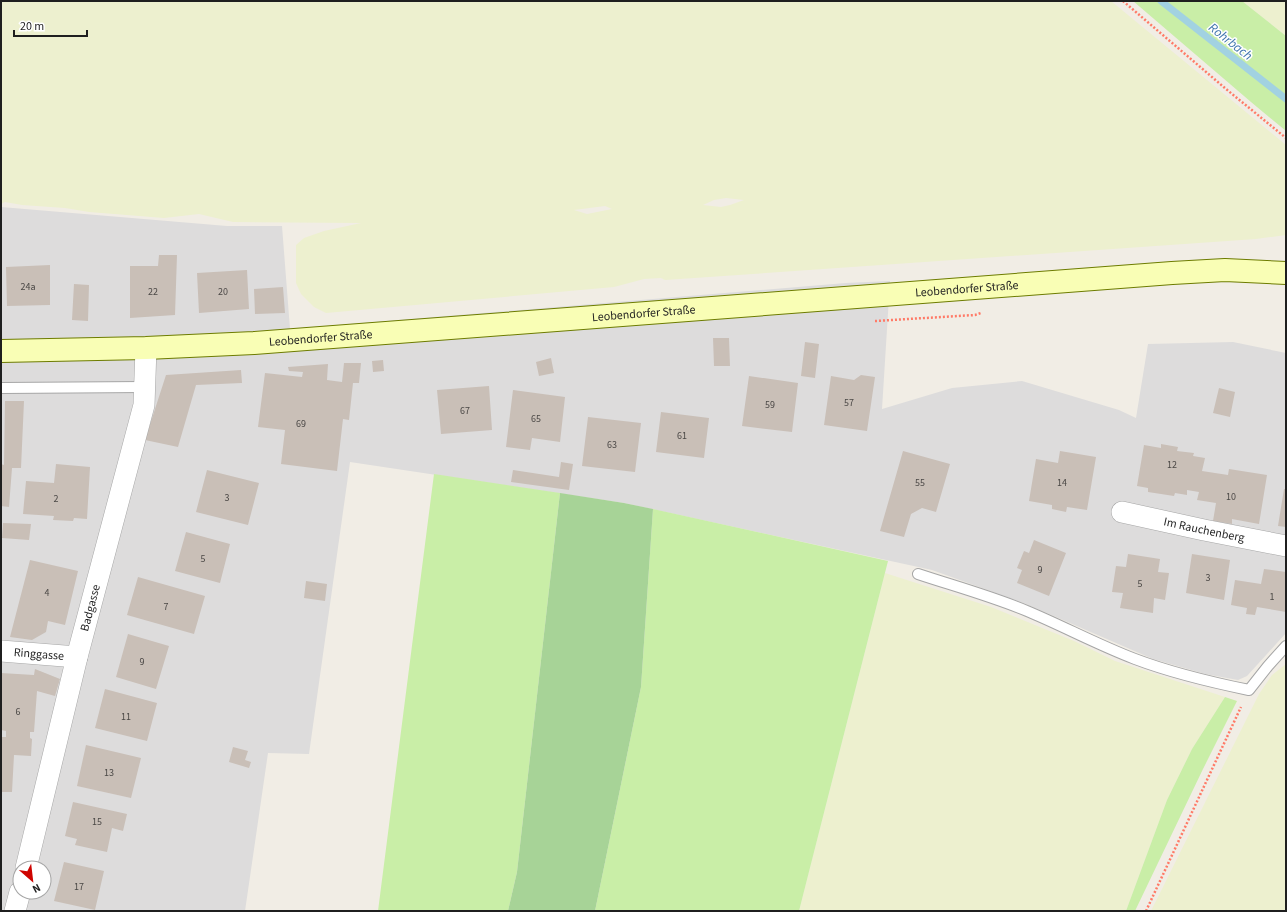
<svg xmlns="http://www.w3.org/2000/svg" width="1287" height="912" viewBox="0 0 1287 912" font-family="'Source Sans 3',sans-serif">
<rect width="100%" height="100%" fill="#f1ede5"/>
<path fill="#dddcdc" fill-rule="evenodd" d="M1,207L227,226H282L290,329L846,283L890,281L882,409L952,388L1022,381L1119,410L1136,418L1148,344L1233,342L1286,353V633L1247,676L1238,680L1205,674L1153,659L1026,604L932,570L624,503L350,462L309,754L268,753L245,911H1ZM20,868H44V892H20Z"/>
<path fill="#edf0cf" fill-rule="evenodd" d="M1,1H1111L1286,145V235L1256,239L665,280L661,278L644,279L614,287L326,313L314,307L301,294L296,283V245L304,238L324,231L361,223L233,222L199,214L164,218L89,212L65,208L22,205L5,202L1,204ZM726,198L744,200L730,205L721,207L703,205L714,200ZM605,206L612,209L587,214L574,210Z
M1242,1H1286V36Z
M885,573L991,607L1074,641L1115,661L1225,697L1192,749L1167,800L1126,911H799Z
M1286,664V911H1151L1259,694L1272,675Z"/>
<path fill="#c9eea7" d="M1133,1H1242L1286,36V131L1251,102Z
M434,474L560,493L517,872L508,911H378Z
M653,509L888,561L799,911H595L641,687Z
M1225,697L1237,701L1203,769L1135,911H1126L1167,800L1192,749Z"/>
<path fill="#a7d397" d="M560,493L624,503L653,509L641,687L595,911H508L517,872Z"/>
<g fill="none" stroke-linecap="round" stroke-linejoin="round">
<path stroke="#a2d2e1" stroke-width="7" d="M1161,1L1286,99"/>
</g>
<path fill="#c9bfb7" d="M159,255H177L175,315L130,318V266H158Z
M50,265V305L7,306L6,267Z
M247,270L249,309L199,313L197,273Z
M74,284L89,285L88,321L72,320Z
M283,287L285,313L255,314L254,289Z
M713,338H729L730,366H714Z
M805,342L819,344L815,378L801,376Z
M551,358L554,373L539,376L536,362Z
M383,360L384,371L373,372L372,361Z
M344,363H361L359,383H353L349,420L343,419L337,471L281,464L285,430L258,427L265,373L302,377L303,372L289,371L288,367L328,364L327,380L342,382Z
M241,370L242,383L196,385L178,447L145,440L166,375Z
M861,375L875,377L867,431L824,425L831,376L854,380Z
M749,376L798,383L792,432L742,426Z
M489,386L492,430L441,434L437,390Z
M1219,388L1235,392L1230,417L1213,413Z
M513,390L565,397L560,442L532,438L530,450L506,447Z
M5,401H24L21,468H12L9,507L1,506V464L4,465Z
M661,412L709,418L704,458L656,452Z
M588,417L641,423L635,472L582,466Z
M1161,444L1178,447L1177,451L1194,453L1193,456L1205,458L1202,471L1228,475L1229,469L1267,475L1259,524L1232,519V524L1213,521L1216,503L1197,500L1199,492L1187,490V495L1175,493L1174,496L1148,492V488L1137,486L1144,445L1161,448Z
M903,451L950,464L936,512L922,508L911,514L904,537L880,531Z
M1060,451L1096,457L1087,510L1067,507L1066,512L1052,509V505L1029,501L1036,459L1058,463Z
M561,462L573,464L569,490L511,482L513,470L559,477Z
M56,464L90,467L87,519L74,518L73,521L53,520L54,516L23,514L26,481L54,483Z
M207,470L259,483L248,525L196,512Z
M1284,489H1286V527L1278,526Z
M3,523L31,524L29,540L2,538Z
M186,532L230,544L220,583L175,571Z
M1034,540L1066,553L1049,596L1017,583L1022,570L1017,568L1024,551L1029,553Z
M1128,554L1160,559L1158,572L1169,573L1165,600L1154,598L1153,613L1120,608L1123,593L1112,592L1116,566L1126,567Z
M1192,554L1230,560L1224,600L1186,593Z
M30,560L78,571L65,625L48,621L46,632L32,640L10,637Z
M1264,569L1286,572V612L1257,607L1255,615L1246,614L1247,608L1231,605L1235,580L1261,584Z
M138,577L205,596L194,634L127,615Z
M306,581L327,584L325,601L304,598Z
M128,634L169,646L156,689L116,677Z
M35,669L60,679L55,696L37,691L34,732H30V738L32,739L31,756L14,755L12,792H1V737H6V731L1,730V673L34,675Z
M105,689L157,703L147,741L95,728Z
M86,745L141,758L131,798L77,786Z
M233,747L248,751L245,760L251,762L249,768L229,762Z
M73,802L127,814L123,831L112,828L107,852L75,845L77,839L65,836Z
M64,862L104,871L95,910L54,901Z"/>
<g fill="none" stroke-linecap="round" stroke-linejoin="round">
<defs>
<path id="lane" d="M1,388L145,387
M918,574C954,586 991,596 1027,611C1063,626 1098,645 1135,659C1172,673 1210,682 1249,690L1268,666L1286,646"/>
<g id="street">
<path id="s1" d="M1122,512L1204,530L1286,546"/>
<path id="s2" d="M1,651L77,657"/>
<path id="s3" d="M26,868L77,657L144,405L146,348"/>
<path d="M15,911L20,892"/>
</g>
<g id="secondary">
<path id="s4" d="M1,351L146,348L254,343L1172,273L1225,270L1286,273"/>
</g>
</defs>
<use href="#lane" stroke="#a6a6a6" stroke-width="12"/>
<use href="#street" stroke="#a6a6a6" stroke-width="22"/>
<use href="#secondary" stroke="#6d7c00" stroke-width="24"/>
<path stroke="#ff7a67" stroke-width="2.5" stroke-dasharray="2 2" stroke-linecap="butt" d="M1123,1L1226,89L1286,138
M875,321L975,315L981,313
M1146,911L1241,707"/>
<use href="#lane" stroke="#fff" stroke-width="10"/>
<use href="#street" stroke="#fff" stroke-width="21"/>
<use href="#secondary" stroke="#f9feb5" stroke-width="22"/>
</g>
<g text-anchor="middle" stroke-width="3" stroke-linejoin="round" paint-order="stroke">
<g font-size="10" fill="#4a4745">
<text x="28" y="290">24a</text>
<text x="153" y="295">22</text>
<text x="223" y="295">20</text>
<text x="849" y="406">57</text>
<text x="770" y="408">59</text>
<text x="465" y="414">67</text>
<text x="536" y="422">65</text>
<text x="301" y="427">69</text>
<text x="682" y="439">61</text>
<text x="612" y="448">63</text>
<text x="1172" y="468">12</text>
<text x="920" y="486">55</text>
<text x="1062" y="486">14</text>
<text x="1231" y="500">10</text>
<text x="227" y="501">3</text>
<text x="56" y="502">2</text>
<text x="203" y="562">5</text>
<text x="1040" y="573">9</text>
<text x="1208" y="581">3</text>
<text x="1140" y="587">5</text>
<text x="47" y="596">4</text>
<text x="1272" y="600">1</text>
<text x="166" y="610">7</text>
<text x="142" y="665">9</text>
<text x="18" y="715">6</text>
<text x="126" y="720">11</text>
<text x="109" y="776">13</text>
<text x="97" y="825">15</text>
<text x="79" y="890">17</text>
</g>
<g font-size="12" fill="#1f1f1f" stroke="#fff">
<text dy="4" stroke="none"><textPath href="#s4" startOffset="968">Leobendorfer Straße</textPath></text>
<text dy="4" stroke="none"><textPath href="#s4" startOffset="644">Leobendorfer Straße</textPath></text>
<text dy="4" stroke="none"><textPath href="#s4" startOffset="320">Leobendorfer Straße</textPath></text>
<text dy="4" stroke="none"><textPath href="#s1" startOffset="84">Im Rauchenberg</textPath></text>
<text dy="4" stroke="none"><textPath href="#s3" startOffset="268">Badgasse</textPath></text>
<text dy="4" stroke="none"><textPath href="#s2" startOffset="38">Ringgasse</textPath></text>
</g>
<g font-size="13" font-style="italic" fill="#4176ae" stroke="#fff">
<text transform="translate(1231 41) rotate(38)" y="5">Rohrbach</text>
</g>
</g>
<rect width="1287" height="912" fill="none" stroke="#1f1f1f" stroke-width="4"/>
<g transform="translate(32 880) rotate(152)"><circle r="19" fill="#ffffff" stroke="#a5a5a5"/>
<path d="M0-3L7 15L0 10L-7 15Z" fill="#ce0400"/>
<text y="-6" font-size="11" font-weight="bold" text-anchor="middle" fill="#1f1f1f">N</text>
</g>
<path d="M14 30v6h73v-6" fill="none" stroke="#1f1f1f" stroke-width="2"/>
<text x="20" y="30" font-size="12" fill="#1f1f1f" stroke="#ffffff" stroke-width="3" paint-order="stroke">20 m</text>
</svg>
